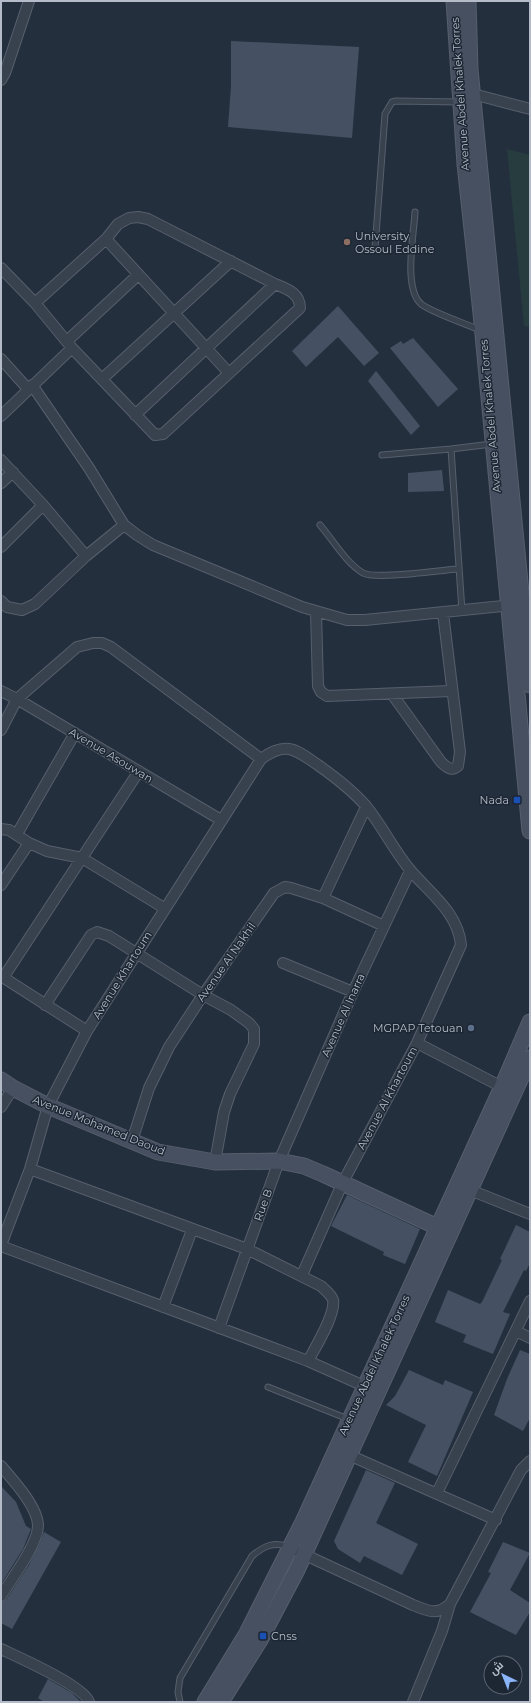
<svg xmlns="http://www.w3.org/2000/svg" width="531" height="1703" viewBox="0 0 531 1703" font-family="Montserrat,Cairo,sans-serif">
<rect width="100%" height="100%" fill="#242f3e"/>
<path fill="#263c3f" d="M507,149L530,155V327L524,326Z"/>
<path fill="#455162" d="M231,41L359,47L352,138L228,127L231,86Z
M338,306L379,353L364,366L338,337L306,367L292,351Z
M413,338L458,389L438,407L390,348L401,341L403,344Z
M376,371L420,426L411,435L368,381Z
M442,470L444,491L408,492V473Z
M347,1195L420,1229L405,1264L383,1255L384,1252L331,1226Z
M516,1225L530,1232V1263L526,1271L524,1270L503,1312L510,1314L493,1354L463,1342L466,1335L435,1322L448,1290L480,1304L482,1302L502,1260L500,1259Z
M520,1350L530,1354V1418L523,1431L494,1415L507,1379Z
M409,1370L443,1385L445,1380L473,1392L437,1476L408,1462L426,1425L386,1405L395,1396Z
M366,1470L395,1483L376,1523L418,1544L402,1575L364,1556L360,1563L338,1549L334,1541Z
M1,1486L16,1502L26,1526L31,1529L23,1549L1,1584Z
M44,1532L61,1542L12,1629L1,1623V1602L6,1600L29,1565L39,1545Z
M503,1542L530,1553L510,1590L530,1603V1612L516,1635L470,1612L491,1573L488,1572Z
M48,1679L72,1693L81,1702H44L38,1698Z"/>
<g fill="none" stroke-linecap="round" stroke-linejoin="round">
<defs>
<path id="lane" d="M415,212C414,234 403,288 421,304C431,312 466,324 480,330
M375,248L385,114L392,102L396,101L459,102
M451,449L462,611
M382,455L451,449L492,444
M320,525C333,540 346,563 363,573C375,580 441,570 458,569
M268,1387L348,1419
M180,1702L178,1692L180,1678L252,1556C264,1546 274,1541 289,1547"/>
<path id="street" d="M1,80L5,73L29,1
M473,94L530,109
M106,239L229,373
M1,268L35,303L72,348L155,435L163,434L300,308C300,293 287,289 275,284L148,219L138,217L129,218L118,224L106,239L35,303
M67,341L138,275
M1,359L28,389
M102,379L231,261
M32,385L89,468L124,525L137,535L153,545L302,607L347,620H365L513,605
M135,415L275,284
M1,416L72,348
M1,460L43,505L86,556
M1,483L13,472
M1,547L43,505
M1,601L7,607L22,610L35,604L86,556L124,525
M316,612L318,686L321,692L327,696L451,691
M1,691L17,699L221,820
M392,694L441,762C447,767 451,772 458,766L460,752L443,613
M1,730L17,699L77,647L93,643H102L111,647L261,759
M1,829L9,830L29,843L47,851L82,858L164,908
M17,834L75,733
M1,885L29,843
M323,898L366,807
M283,963L353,992
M1,976L87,1031
M3,978L139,771
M45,1005L91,935L97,932L109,936L203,995L231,1010L249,1023L254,1029V1044L230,1094L224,1112L215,1162
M417,1043L502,1087
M1,1107L13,1088
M132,1141L149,1088L169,1047L203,995L274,893L285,887L291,888L323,898L384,926
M30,1169L247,1249L321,1286C325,1290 331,1294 333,1300C336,1314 315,1348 308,1361
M470,1190L530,1214
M1,1245L30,1169L48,1106L87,1031L261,759C286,741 295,749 318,765C335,777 352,790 366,806C383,827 394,851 411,871C431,894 458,913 461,945L417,1043L343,1182L302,1275
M1,1246L308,1361L364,1386
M163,1307L192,1230
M219,1328L279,1161L353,992L410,871
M516,1331L530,1338
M349,1455L496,1520
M1,1466C13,1480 38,1507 38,1526C38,1544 11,1580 1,1596
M437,1493L530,1301
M299,1552L413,1605C429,1611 436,1616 450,1604L521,1470L530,1461
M1,1649C18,1657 84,1686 89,1702
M413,1702L442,1631L450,1604"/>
<path id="secondary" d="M454,1L465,164L481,313L530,831
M468,1L470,69L530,685
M1,1080L13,1088L48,1106L158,1152L215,1162L279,1161L304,1166L323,1174L446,1231
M205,1702L246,1635L303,1522L502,1087L530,1022
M221,1702L260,1640L297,1570L530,1058"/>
</defs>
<use href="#lane" stroke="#565f6c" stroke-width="7"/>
<use href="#street" stroke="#565f6c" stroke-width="12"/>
<use href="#secondary" stroke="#565f6c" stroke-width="17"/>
<use href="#lane" stroke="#38414e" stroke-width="5"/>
<use href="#street" stroke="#38414e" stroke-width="10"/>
<use href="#secondary" stroke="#465061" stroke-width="15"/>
</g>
<circle fill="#8d6e63" stroke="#1d2633" stroke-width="1.5" cx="347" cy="242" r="4"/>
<g fill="#1a4fb4" stroke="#1d2633" stroke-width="1.5">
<rect x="513" y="796" width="8" height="8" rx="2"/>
<rect x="259" y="1632" width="8" height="8" rx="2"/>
</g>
<circle fill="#5c6f8a" stroke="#1d2633" stroke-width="1.5" cx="471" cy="1028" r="4"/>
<g text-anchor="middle" stroke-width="3" stroke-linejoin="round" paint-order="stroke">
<g font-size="11" fill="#b4bcc9" stroke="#1d2633">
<text transform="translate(460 94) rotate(-94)" y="4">Avenue Abdel Khalek Torres</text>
<text transform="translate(490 416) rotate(-95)" y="4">Avenue Abdel Khalek Torres</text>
<text transform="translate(111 755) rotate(31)" y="4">Avenue Asouwan</text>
<text transform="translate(226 962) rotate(-55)" y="4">Avenue Al Nakhil</text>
<text transform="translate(122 975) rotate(-58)" y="4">Avenue Khartoum</text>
<text transform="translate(343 1015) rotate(-66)" y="4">Avenue Al Inarra</text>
<text transform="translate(387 1098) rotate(-62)" y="4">Avenue Al Khartoum</text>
<text transform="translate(99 1125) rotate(22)" y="4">Avenue Mohamed Daoud</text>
<text transform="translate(263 1205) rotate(-70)" y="4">Rue B</text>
<text transform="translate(374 1365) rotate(-65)" y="4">Avenue Abdel Khalek Torres</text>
</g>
<g font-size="11" fill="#b4bcc9" stroke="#1d2633" text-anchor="start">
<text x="355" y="240">University<tspan x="355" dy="13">Ossoul Eddine</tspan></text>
<text x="509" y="804" text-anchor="end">Nada</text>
<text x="463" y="1032" text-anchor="end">MGPAP Tetouan</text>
<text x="271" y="1640">Cnss</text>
</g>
</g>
<rect width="531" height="1703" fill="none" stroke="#b4bcc9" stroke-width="4"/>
<g transform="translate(503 1675) rotate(317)"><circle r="19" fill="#1d2633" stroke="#59626f"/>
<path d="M0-3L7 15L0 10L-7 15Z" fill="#8ab4f8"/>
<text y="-6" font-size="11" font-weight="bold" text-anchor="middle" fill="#b4bcc9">ش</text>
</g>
</svg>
